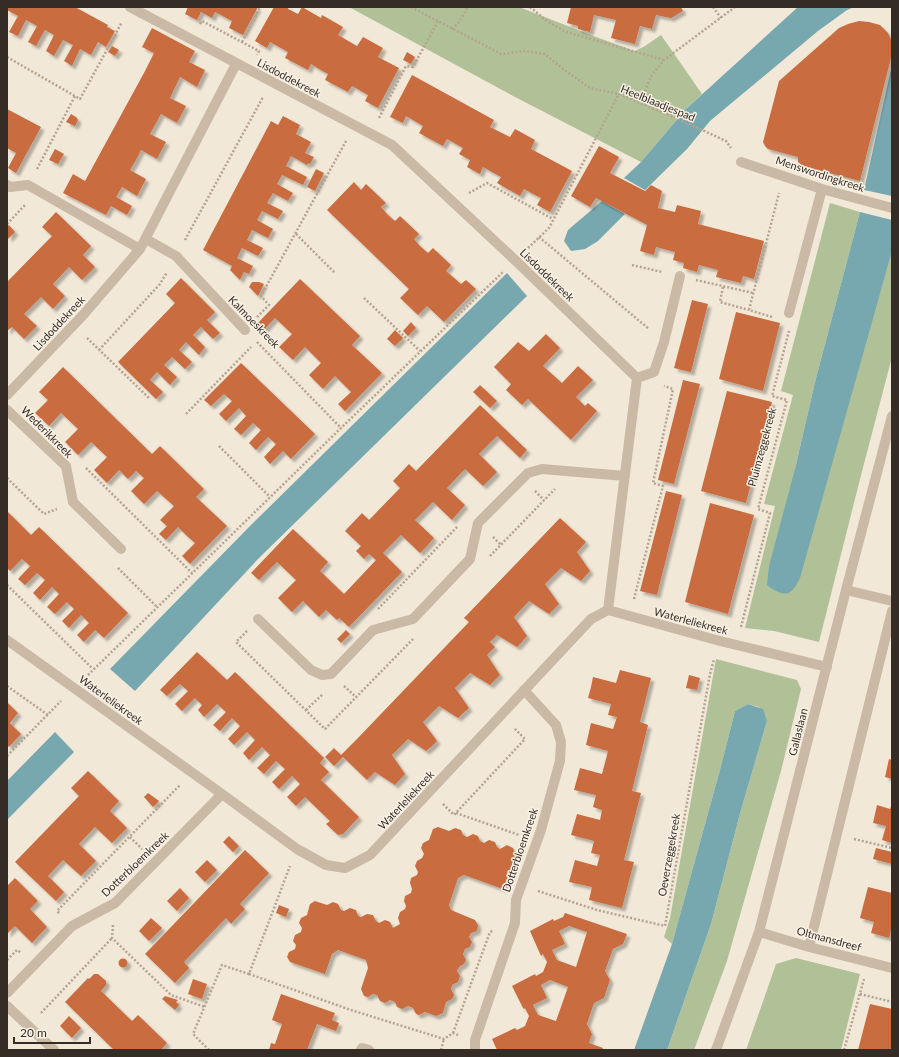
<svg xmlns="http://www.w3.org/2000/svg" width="899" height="1057" viewBox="0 0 899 1057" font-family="Lato,sans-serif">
<defs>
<filter id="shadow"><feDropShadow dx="3.5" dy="3.5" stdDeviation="1" flood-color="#0004"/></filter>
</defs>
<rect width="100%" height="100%" fill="#f2e8d8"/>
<path fill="#b0c198" d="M349,7H519L596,37L635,51L645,46L661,35L702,94L686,109L641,162L517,98Z
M830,203L860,212L815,382L795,469L853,385L892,251V357L859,483L819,642L774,631L745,628L775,506L764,504L793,395L781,391Z
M716,659L797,680L801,689L781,771L727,961L694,1050H667L711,924L741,810L767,721L759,707L748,704L735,711L721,766L672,944L664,937L670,918Z
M796,958L860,974L841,1050H746L776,964Z"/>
<path fill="#77a8af" d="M798,7H854L847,10L818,31L710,121L687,149L645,190L624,178L641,162L686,109Z
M892,65V196L864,190Z
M602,201L625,214L598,241L585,249L571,251L564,241L568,230Z
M860,212L892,220V251L800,578C791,598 783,597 767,585L769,566L795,469L815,382Z
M507,273L527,296L259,558L135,691L110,669L249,527Z
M748,704L763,709L767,721L741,810L711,924L667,1050H634L672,944L721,766L735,711Z
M55,732L74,752L7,820V781Z"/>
<path fill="#c96c3f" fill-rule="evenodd" filter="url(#shadow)" d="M7,7H75L108,25L107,27L115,31L106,47L98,42L91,55L80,49L72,66L64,61L73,45L63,40L54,56L46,51L54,35L45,30L36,46L28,42L37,26L26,20L18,36L9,32L18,16L7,10Z
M188,7H258L243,35L229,28L232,21L215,12L212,18L201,12L197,20L185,14Z
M274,7H289L288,9L298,14L302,7L321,18L322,15L343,27L338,35L357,46L363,37L383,48L378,57L399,68L378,108L365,101L368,95L352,86L348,92L325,80L328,74L319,69L311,64L308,70L285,58L288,52L270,42L267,48L255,41Z
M571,7H681L683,11L671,18L656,15L652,29L640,26L635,44L611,38L616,20L594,15L590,32L578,29V26L567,23Z
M859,21L869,22L880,25L888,33L892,42L891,58L860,181L803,166L798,162V157L768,149L765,146L763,142L779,81L839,28L848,24Z
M152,28L195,51L189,62L205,70L197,87L180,77L170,98L186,106L177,123L161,114L150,134L166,142L157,159L141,150L136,160L130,170L146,179L137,196L122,187L116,197L132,206L127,215L111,206L106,215L63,193L73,174L85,181L145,71L154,53L142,47Z
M112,46L119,50L115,56L108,52Z
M407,52L415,57L411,64L403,60Z
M412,75L494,120L490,127L510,137L515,129L535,140L531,149L572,171L550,212L537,205L541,198L533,194L524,189L520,196L497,183L501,177L483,167L480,174L467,167L470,160L459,154L463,148L447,139L443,146L419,133L423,126L406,116L403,123L390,117Z
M7,109L41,127L16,173L8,168L16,153L7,148Z
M71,114L76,117L78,120L75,126L66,122Z
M283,116L300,125L296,134L311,142L305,153L314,157L310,164L308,163L307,165L291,156L286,166L307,177L303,185L282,175L277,184L293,193L288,201L273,193L267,203L283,211L278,219L262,211L257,220L273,229L268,238L252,230L247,240L263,248L258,256L242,248L237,258L253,266L249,274L244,272L240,280L230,270L232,266L203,250L271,121L278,125Z
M599,146L619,157L610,173L645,191L651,185L662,191L658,208L675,212L677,205L701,211L698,224L764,241L754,279L743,276L741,283L716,277L718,270L699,265L697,272L683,268L684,263L673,260L675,252L656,247L654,255L640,251L647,225L596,198L590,207L571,196Z
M55,149L64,154L58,164L49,160Z
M316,169L324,173L315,191L307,187Z
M354,182L361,190L366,184L386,203L381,207L388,215L395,221L400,216L419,234L414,239L420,246L428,253L433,248L451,265L446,271L453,277L461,284L466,280L476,289L444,322L427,306L418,315L400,298L409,289L327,210Z
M56,212L91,246L83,255L95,267L82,280L69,267L53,284L65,296L53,309L41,297L24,314L37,326L24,339L12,327L7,331V282L52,236L42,227Z
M9,225L15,232L8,239L7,227Z
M181,278L215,312L207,320L220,333L213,339L201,327L193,335L205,347L199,355L186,342L179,350L192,362L185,369L172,357L164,365L177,377L170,385L157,372L150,380L163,392L156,399L118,362L175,303L166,294Z
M300,279L360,336L352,345L382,373L345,411L338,404L351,392L335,376L323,389L309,375L321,363L305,347L293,360L279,347L292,334L275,318L263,331L256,325Z
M252,282H259L264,284L258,296L249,287Z
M692,300L708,304L691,372L674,368Z
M736,312L780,323L763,391L719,379Z
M411,322L416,328L408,336L403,331Z
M395,330L403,338L395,346L387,339Z
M546,334L560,348L543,366L562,383L578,366L593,380L576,397L585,406L588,403L597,411L571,440L528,399L522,405L506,390L511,384L494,367L518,342L529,351Z
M241,363L315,434L291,459L283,451L270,464L264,457L276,444L268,437L256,450L249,443L261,430L253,423L241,435L234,429L246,416L239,408L226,421L219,414L232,401L224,394L211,406L204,400Z
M63,367L152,454L160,446L204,489L196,497L227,526L190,564L182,556L195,543L187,536L178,527L166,540L159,534L167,526L160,520L174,506L157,491L144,504L131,491L144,478L136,471L128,479L119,470L107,483L94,470L107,457L91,442L78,455L65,442L78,429L61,413L49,426L35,413L48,400L39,392Z
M683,380L700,384L674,484L658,480Z
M480,385L497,401L490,408L473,392Z
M727,391L772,402L746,503L701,491Z
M480,405L527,450L520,458L497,436L479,454L497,472L483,486L465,469L447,488L465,505L452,520L433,502L415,520L434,538L427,546L420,553L401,535L383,553L402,572L349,627L339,618L337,620L326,610L319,617L303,601L292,612L278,598L296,580L277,562L259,580L251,573L293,529L328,562L320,571L344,594L376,560L369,554L364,559L356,551L361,546L345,531L362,513L369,520L400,488L393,481L409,464L416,471Z
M666,491L682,495L657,595L640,591Z
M710,503L754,515L728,614L685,602Z
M7,511L31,535L39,527L128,613L104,638L95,630L84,642L77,635L89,623L81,615L69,628L62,621L74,609L67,602L55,614L47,607L59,594L52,587L40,600L33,593L45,580L37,573L25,585L18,579L30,566L22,559L10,571L7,568Z
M560,518L586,542L577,552L590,571L581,581L561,568L545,584L559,604L549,614L529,601L514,617L527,636L521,643L517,647L497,635L490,642L495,647L487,655L500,675L490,685L470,673L455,688L469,708L458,718L439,706L423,722L437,741L431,747L426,751L408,739L392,755L405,774L395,785L375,772L367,780L343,757L334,766L325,757L334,748L341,755L357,739L469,622L464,618Z
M346,630L350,634L341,643L337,639Z
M197,652L227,680L235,672L324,758L320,763L329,772L321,780L359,817L343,834L338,835L326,824L330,821L305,797L296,806L287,797L300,784L292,776L279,789L272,782L285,769L276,761L264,774L257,768L270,755L262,747L249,760L243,753L255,740L247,732L234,745L228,739L240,726L232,718L220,731L213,725L226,712L217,704L204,717L198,710L202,705L195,698L182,711L175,704L188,691L180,684L167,696L160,690Z
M620,670L651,678L640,722L648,725L632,791L641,793L624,860L634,862L622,908L589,900L592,887L569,882L575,860L597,866L600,855L591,853L594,841L571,835L577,814L600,820L602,810L593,807L596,795L574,790L580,768L602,774L608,751L586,745L591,723L613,729L617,717L608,715L611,704L588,698L591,687L593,677L616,683Z
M689,675L700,678L697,690L686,688Z
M7,702L18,713L10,723L21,734L9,747L7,745Z
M889,759L892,760V779L885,777Z
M88,771L119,801L110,811L127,828L112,843L95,827L79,844L96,861L81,876L63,860L48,876L64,892L56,901L15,862L79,796L71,788Z
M148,793L159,801L153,807L144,797Z
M892,804V843L882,840L886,826L873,823L877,805L890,809Z
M438,827L449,831L455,828L461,830L463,835L467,837L473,834L478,836L480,841L484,843L489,840L495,842L497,847L500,849L507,845L513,848L516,854L503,889L464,875L458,878L449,905L451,910L475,920L478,925L477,931L471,933L469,937L472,942L470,947L465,949L463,954L466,960L464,964L459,967L457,971L460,976L458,982L452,985L451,989L454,995L452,999L446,1002L443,1013L436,1016L425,1012L419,1015L416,1014L413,1008L408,1006L402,1009L397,1007L395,1002L390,1000L385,1003L380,1001L377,995L373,994L368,997L364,996L361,989L368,968L366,960L338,950L332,954L325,974L290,962L287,957L289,952L295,949L296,945L293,941L295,935L301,932L302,928L299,923L301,918L307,915L310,904L315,901L327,905L333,902L338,904L341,910L344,911L350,908L356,910L358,916L361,917L367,914L373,915L376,921L379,923L385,920L390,922L393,928L400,924L398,918L400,912L405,909L406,906L404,901L405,896L411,893L412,889L410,883L411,878L417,875L418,872L415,866L417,861L422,858L424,854L421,848L423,843L429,840L433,829Z
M229,836L239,846L233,852L223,842Z
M876,848L892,852V864L873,859Z
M245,850L269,873L241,903L240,904L245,909L231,924L226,918L184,962L189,968L175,983L145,954Z
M207,860L217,870L205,882L195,872Z
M15,878L38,901L30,909L47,927L32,943L15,926L7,934V886Z
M868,887L892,893V926L889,938L871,933L874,922L860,918Z
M180,888L189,898L177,911L167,901Z
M279,905L289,909L286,917L276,913Z
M565,913L627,934L623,944L613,949L605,971L610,980L604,998L594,1003L587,1024L592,1034L589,1043L603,1048L602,1050H497L492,1039L515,1028L517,1030L525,1026L529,1016L525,1008L524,1009L523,1008L512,986L535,974L536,976L543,972L547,962L543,954L541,956L530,931L553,919L554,921L563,917ZM569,926L587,932L576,967L557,960L552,950L565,944L559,931ZM550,980L568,987L556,1021L538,1015L533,1005L547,998L541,985Z
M151,918L162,928L149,941L139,931Z
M118.5 963a4.5 4.5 0 1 1 9 0a4.5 4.5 0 1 1-9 0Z
M94,974H98L106,981V985L101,991L132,1021L138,1015L167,1043L161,1050H114L65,1002L88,978L89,979Z
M193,979L207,984L202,999L188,994Z
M281,994L335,1013L332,1020L339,1023L336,1031L317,1024L307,1050H269L271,1043L275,1044L282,1024L272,1020Z
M165,996L178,1000L176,1002L179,1005L175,1010L162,999Z
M870,1004L892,1009V1050H858Z
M69,1016L81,1028L72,1038L60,1026Z"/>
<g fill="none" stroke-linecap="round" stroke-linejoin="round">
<path stroke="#b5a38e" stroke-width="2.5" stroke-dasharray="2 2" stroke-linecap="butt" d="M411,7L501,54L524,51L545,54L563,69L590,88L619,94L676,118L726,141L731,148
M530,7L547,21L566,32L664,60
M713,7L721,18
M200,24L202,21L259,51L257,55
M452,29L459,22L468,7
M242,42L260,7
M7,57L80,99L122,22
M642,103L646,88L652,75L664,60L735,7
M379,118L406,66L413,67L438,21
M37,169L75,96
M469,193L487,183L553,219
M7,224L26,204
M296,234L335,273
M539,237L649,329
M185,240L263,97
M528,248L549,228L619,94
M632,265L662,272
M696,280L753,293
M723,287L720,302L749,310
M364,298L420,351
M257,317L269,305L261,296L346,141
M772,317L749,310L779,193
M87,338L150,399
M257,342L341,428
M99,350L160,284L167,272
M186,414L251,347
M219,446L270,497
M86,468L192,573
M7,478L44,514L57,509
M535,491L544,500
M493,537L501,545
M490,556L555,489
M118,568L157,607
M7,585L93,669
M634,599L663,486L653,483L673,389L664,386
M378,609L458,526
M741,627L770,513L758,509L787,400L772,396L789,331
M247,631L236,642L325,729L413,639
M88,675L341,428L503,272
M7,686L48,715
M344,686L356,697
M306,710L323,694
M7,756L61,701
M443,804L454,815L525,739L514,728
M456,813L519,835
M130,837L142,849
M854,839L892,848
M538,891L597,910L665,926L710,674L714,659
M59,913L57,911L180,785
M113,925L112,938L171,995L205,1007
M7,960L17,950L21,953
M249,974L351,1010L444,1039L453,1033L458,1035
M860,994L892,1002
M41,1013L112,938
M453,1033L490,932L494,930
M209,1050L193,1034L222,965L249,974L290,866
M441,1050L444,1039
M844,1050L864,979"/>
<path stroke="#cab9a4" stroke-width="10" d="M130,7L392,145L515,260L637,378L608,610
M741,162L822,189L892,208
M7,185L10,187L28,185L140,249
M146,239L176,256L245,330
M789,313L822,189
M637,378L654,372L664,342L680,276
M7,395L84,314L140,249L236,64
M7,410L66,466L73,502L121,549
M846,590L892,601
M258,619L311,670L322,675L331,674L373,630L413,619L470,559L478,523L528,473L542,469L625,476
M7,640L222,794L297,849L326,865L345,868L370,855L591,619L608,610L720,641L827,667
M759,932L809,947L892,968
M809,947L892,611
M7,993L72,926L115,903L222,794
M7,1006L54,1050
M361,1050L362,1048L369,1050
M475,1050V1040L515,923L516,900L541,830L560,761L561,742L556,725L524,690
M716,1050L759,932L846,590L892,416"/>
</g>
<g text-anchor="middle" stroke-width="3" stroke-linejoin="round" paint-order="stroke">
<g font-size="11" fill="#352c26" stroke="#f9f2e4">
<text transform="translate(289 78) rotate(28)" y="4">Lisdoddekreek</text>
<text transform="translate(658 103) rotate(22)" y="4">Heelblaadjespad</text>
<text transform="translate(820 174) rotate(18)" y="4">Menswordingkreek</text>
<text transform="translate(547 275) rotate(44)" y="4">Lisdoddekreek</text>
<text transform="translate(254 322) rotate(46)" y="4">Kalmoeskreek</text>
<text transform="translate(59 323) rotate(-47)" y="4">Lisdoddekreek</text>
<text transform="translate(47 432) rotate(45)" y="4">Wederikkreek</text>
<text transform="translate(762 447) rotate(-75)" y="4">Pluimzeggekreek</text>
<text transform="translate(691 621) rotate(15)" y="4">Waterleliekreek</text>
<text transform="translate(111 700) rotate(36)" y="4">Waterleliekreek</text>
<text transform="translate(798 732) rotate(-76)" y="4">Gallaslaan</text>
<text transform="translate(406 800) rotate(-47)" y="4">Waterleliekreek</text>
<text transform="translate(520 850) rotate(-71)" y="4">Dotterbloemkreek</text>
<text transform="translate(669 855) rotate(-80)" y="4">Oeverzeggekreek</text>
<text transform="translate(135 864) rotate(-44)" y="4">Dotterbloemkreek</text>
<text transform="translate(829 939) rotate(15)" y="4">Oltmansdreef</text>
</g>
</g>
<rect width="899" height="1057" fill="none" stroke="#352c26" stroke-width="16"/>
<path d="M14 1037v6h76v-6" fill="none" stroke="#352c26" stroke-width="2"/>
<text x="20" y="1037" font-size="12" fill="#352c26" stroke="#f9f2e4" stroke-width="3" paint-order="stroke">20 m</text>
</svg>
